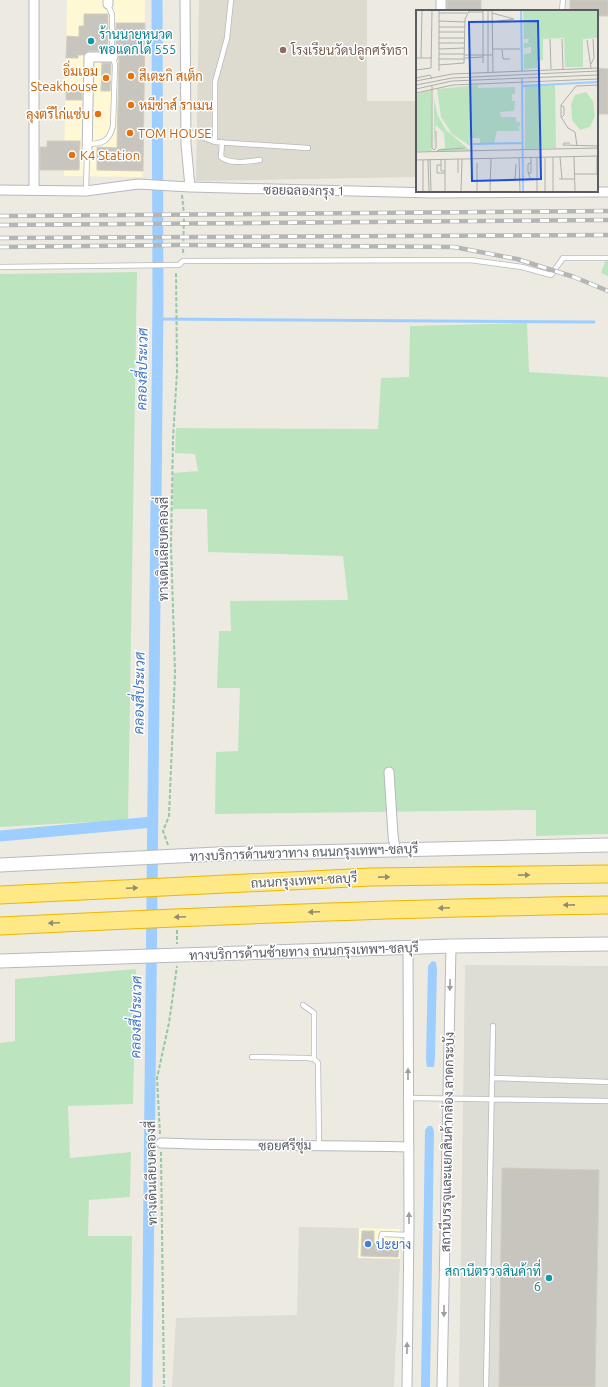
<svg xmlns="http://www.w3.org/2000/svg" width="608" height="1387" viewBox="0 0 608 1387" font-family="Ubuntu,Sarabun,sans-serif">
<rect width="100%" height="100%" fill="#edebe1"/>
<path fill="#fef8d4" d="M67,0H145L142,177L64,176Z
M359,1228L400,1229V1259L358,1258Z"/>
<path fill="#dddcd5" d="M465,965L608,966V1387H459Z
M299,1227L359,1228L358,1258L400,1259L394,1387H172L176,1318L297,1315Z"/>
<path fill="#dddacf" d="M199,0H367V101H416L415,177L196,181Z"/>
<path fill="#bce5bf" d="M606,259H608V276L601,273Z
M137,272L128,820L0,827V274Z
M527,323L529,372L608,377V834L536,836V810L215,814L216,752L238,751L240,688H217L219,631H231L230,601L348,600L343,556L208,552L207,509H173V473L198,471L195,454L175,453L176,428L378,429L381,378L409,377L410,326Z
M136,969L133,1104L68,1106L70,1158L131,1152L130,1197L89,1200L88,1236H132L130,1387H0V1043L15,1041V979Z"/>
<path fill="#9ecdff" d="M432,961L436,962L437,969L435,1058L434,1067H427L426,1060L428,966Z
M428,1126H432L434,1131L430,1387H421L425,1130Z"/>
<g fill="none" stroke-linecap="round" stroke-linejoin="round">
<path stroke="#9ecdff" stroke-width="3" d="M158,319L594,322"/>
<path stroke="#9ecdff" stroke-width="11" d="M0,836L153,822
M147,1387L158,300L157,0"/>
</g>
<path fill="#c7c5be" stroke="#d1cdbf" d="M447,0H481V11H447Z
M570,0H608V16H597V11H570Z
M84,14H108V51H89L83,55H78V58H66L67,36L79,37V26H84Z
M116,23H145L143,171L97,170V147L117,148L119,57L116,52Z
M102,63H111L110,91H101Z
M597,68L608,69V114H597Z
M66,91H82V100H66Z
M47,141H80L79,170H40V147H47Z
M502,1168L599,1170L595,1387H499Z
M362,1231H374V1243H376L375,1249L378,1252L382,1250L384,1244H399L398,1257L361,1256Z"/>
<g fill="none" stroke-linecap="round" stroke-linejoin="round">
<defs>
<path id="lane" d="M562,11L563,0
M186,131L215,142L308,148
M215,142V82L227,38L231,0
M222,142L221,157C230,165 249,161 260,160
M87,144C102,144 109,142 113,126L115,65L112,52V14L107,3
M86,191L87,153
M0,267L176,265H179L183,261L470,260L522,267L551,275L563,258H608
M303,1005L314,1013V1059
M252,1057L307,1058L314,1059L318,1063L319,1145
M492,1078L608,1082
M408,1098L608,1101
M379,1248L382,1234L409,1235
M486,1387L493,1026"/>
<path id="street" d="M185,0L186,144L190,187
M108,4V0
M441,11V0
M87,153L89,57H113
M0,190L86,191L138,184L190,187L433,193L608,192
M34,190V0
M389,772L393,835
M161,1143C244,1146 326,1145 409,1147
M407,1387L409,1224L408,947
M442,1387L451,946"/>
<path id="secondary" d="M0,865L217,854L608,845
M0,961L451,946L608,944"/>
<path id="highway" d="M0,895L371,877L608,874
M0,926C203,916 405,908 608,905"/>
</defs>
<use href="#lane" stroke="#b6b8be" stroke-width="6"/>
<use href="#street" stroke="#b6b8be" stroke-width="11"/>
<use href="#secondary" stroke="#b6b9c0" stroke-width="15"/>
<use href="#highway" stroke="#edb600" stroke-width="19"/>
<path stroke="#95c6a7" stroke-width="2" stroke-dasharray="4 2" stroke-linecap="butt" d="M182,195L184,215L183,255
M168,845L163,831L169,816L175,673L171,545L173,439L177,372L176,272
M177,930V944
M160,1134L157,1078L169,1023L177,966
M161,1152L164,1387"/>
<use href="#lane" stroke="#fff" stroke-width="4.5"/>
<use href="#street" stroke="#fff" stroke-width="9"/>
<use href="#secondary" stroke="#fff" stroke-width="13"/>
<use href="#highway" stroke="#fee986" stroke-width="17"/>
<defs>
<path id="rail" d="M0,216L608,211
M0,225L608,220
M0,238L608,235
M0,247L178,245L454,247L517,259L574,277L608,291"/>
</defs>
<use href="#rail" stroke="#b4b5b5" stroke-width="4.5"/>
<use href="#rail" stroke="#fff" stroke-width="3" stroke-dasharray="9" stroke-linecap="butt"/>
<defs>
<path id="street-bridge" d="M393,835L395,849"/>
</defs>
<use href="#street-bridge" stroke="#b6b8be" stroke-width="11" stroke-linecap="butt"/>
<use href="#street-bridge" stroke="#fff" stroke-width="9"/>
</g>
<defs><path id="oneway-solid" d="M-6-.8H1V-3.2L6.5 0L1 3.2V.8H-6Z"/></defs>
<g fill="#938d6f">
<use href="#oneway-solid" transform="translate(524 875) rotate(-1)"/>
<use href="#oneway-solid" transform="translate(384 877) rotate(-1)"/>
<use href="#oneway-solid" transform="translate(132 888) rotate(-3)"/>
<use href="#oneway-solid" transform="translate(569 905) rotate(179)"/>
<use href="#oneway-solid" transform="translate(444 908) rotate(178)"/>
<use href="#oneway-solid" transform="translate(314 912) rotate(178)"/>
<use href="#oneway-solid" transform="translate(180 917) rotate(177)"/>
<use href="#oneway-solid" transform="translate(54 923) rotate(177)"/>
</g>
<g fill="#9b9da1">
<use href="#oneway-solid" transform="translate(450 985) rotate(91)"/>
<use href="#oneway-solid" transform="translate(408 1074) rotate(-90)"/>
<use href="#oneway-solid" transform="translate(409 1218) rotate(-90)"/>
<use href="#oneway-solid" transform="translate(444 1311) rotate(91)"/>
<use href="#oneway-solid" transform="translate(407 1348) rotate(-89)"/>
</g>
<g fill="#0f9aa8" stroke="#fff" stroke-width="1.5">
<circle cx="91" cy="41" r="4"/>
<circle cx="549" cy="1278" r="4"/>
</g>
<circle fill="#8d6e63" stroke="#fff" stroke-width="1.5" cx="283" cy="50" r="4"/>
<g fill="#e8710a" stroke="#fff" stroke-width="1.5">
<circle cx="131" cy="76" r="4"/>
<circle cx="106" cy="78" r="4"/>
<circle cx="131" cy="105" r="4"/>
<circle cx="98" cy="114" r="4"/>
<circle cx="130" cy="133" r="4"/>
<circle cx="72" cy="155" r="4"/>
</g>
<circle fill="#3f7fe0" stroke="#fff" stroke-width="1.5" cx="368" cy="1244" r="4"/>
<g text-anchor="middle" stroke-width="3" stroke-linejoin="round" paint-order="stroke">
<g font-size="13" fill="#0d838f" stroke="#fff" text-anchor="start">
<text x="99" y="39">ร้านนายหนวด<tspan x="99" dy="15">พอแดกได้ 555</tspan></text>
<text x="541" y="1276" text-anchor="end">สถานีตรวจสินค้าที่<tspan x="541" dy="15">6</tspan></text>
</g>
<g font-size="13" fill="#785e54" stroke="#fff" text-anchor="start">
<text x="291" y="55">โรงเรียนวัดปลูกศรัทธา</text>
</g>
<g font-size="13" fill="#c56008" stroke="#fff" text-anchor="start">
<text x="98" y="76" text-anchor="end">อิ่มเอม<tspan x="98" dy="15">Steakhouse</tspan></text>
<text x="139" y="81">สึเตะกิ สเต็ก</text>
<text x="139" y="110">หมีซ่าส์ ราเมน</text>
<text x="90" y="119" text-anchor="end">ลุงตรีไก่แซ่บ</text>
<text x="138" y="138">TOM HOUSE</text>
<text x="80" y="160">K4 Station</text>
</g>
<g font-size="13" fill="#595c62" stroke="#fff">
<text transform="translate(304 190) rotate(1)" y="5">ซอยฉลองกรุง 1</text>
<text transform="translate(163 549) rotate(-90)" y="5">ทางเดินเลียบคลองสี่</text>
<text transform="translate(304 852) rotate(-2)" y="5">ทางบริการด้านขวาทาง ถนนกรุงเทพฯ-ชลบุรี</text>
<text transform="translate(304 880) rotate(-3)" y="5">ถนนกรุงเทพฯ-ชลบุรี</text>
<text transform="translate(304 951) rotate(-2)" y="5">ทางบริการด้านซ้ายทาง ถนนกรุงเทพฯ-ชลบุรี</text>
<text transform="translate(447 1142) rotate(-89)" y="5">สถานีบรรจุและแยกสินค้ากล่อง ลาดกระบัง</text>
<text transform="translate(285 1145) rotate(-1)" y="5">ซอยศรีชุ่ม</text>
<text transform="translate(151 1173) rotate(-91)" y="5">ทางเดินเลียบคลองสี่</text>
</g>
<g font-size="13" fill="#366cbe" stroke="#fff" text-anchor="start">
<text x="376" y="1249">ปะยาง</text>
</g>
<g font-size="14" font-style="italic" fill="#4075c3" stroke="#fff">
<text transform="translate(142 369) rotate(-89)" y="5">คลองสี่ประเวศ</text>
<text transform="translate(139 693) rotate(-89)" y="5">คลองสี่ประเวศ</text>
<text transform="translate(136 1017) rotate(-89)" y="5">คลองสี่ประเวศ</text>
</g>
</g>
<g transform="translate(416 10)">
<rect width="182" height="182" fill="#edebe1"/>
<path d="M107,1H182V28L167,29V57H149L148,28L127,29V50L121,51V58L108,59V44L115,43V37L108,38V33H112L113,29H108ZM139,74L140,138L109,139V76ZM62,75V78L99,77V84H96V91H99L98,101L84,102L85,107H100V112H104V116H102L104,121H81L78,133L64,134V128H54V136L36,124L25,107L21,79ZM15,80L16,141H0V84ZM170,82L177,91L179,106L174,117L164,120L156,110L155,94L159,85ZM18,89L22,106L30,120L55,141L22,142L23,139L29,138L28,123L20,115V110L18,138Z" fill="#bce5bf"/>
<path fill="none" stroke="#9ecdff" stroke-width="2" d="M105,1L106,61M106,68L107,181M106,76L182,72M57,134L106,133"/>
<path fill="none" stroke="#aeaeaa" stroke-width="1" d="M23,1V61M76,1L77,62M53,2H67M23,3H51M76,3L98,9L76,12M23,11L49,12M23,17H49M23,22H49M23,28H49M134,29L135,59M146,29L147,59M171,30L175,58M23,33H49M23,39L49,38M76,39H104M86,40L87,49H94M23,44H49M49,45H76M0,48H16M5,48L6,1M49,48L67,47M23,49H49M67,53V1M175,54L178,48L177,29M23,55L48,53L49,9L53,1M0,60L15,58L16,1M72,62V1M0,68L14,65L16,69M0,71L36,64L182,58M0,75L36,68L182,61M16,75V138L18,140L20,138V121M0,79L36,71L182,65M0,83L37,75L182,69M145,95L148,97V105L145,108M154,133H148L147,135L182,136M161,136L159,122L152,118L145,107V95L160,76L182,75M0,142L182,138M20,142L22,140L49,138M181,146V164M137,147V181M144,147L146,169M158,147L159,181M103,148L104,181M121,148V181M129,148V181M14,149L15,181M25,149V161H29M0,150L182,146M7,150V181M12,150L13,181M25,155H21V163H29M42,163V149M112,163H115V148M159,164H182M143,169H158M92,170H99L100,154M115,170L112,162V154L115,153M29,181V149M45,181L46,149M61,181V153M74,181L75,149"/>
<path fill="#1d4ed8" fill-opacity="0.15" stroke="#1d4ed8" stroke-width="2" d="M122,11L125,169L56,171L53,12Z"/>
<rect width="182" height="182" fill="none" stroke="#595c62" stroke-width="2"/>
</g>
</svg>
